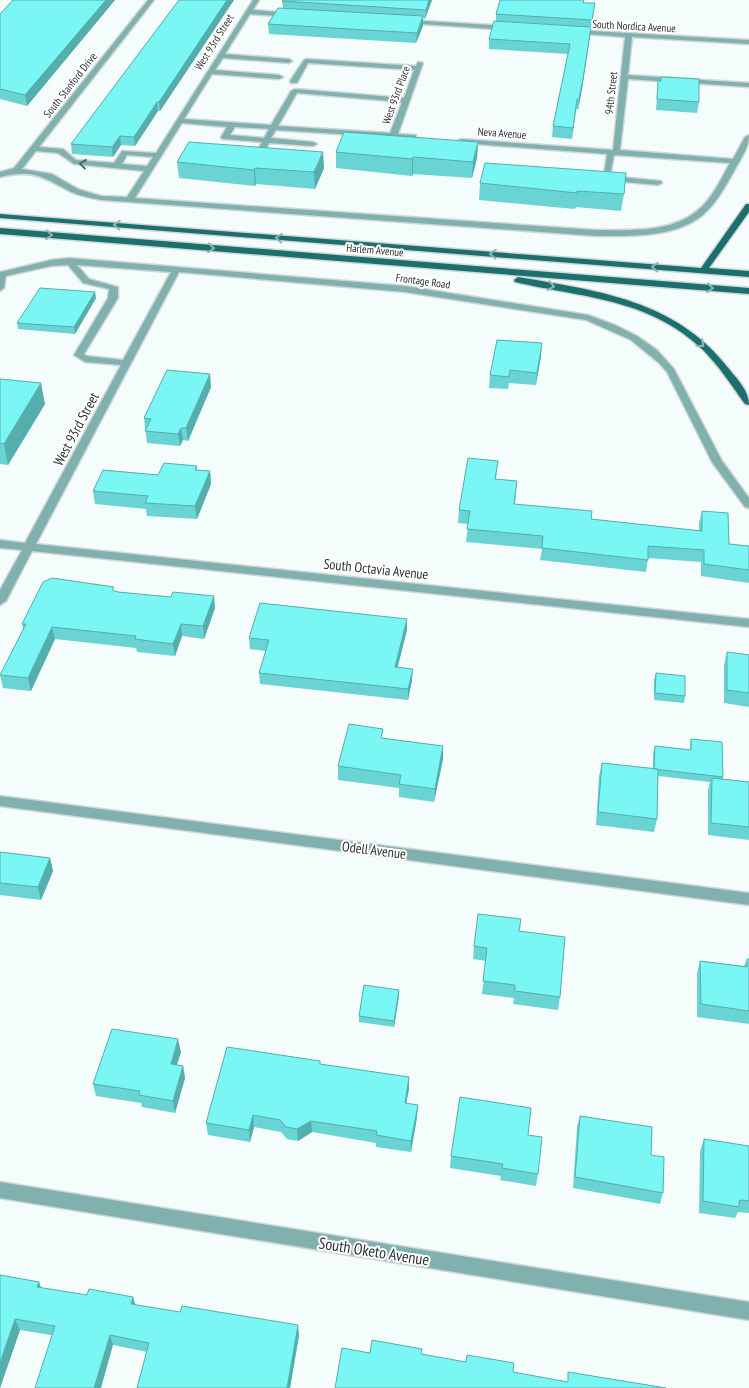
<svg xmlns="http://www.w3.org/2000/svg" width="749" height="1388" viewBox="0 0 749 1388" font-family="'PT Sans Narrow',sans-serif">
<rect width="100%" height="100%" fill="#f5fcfc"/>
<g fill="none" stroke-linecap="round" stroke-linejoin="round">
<defs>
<path id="minor" d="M148,0H154L39,147L63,149L76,160L114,163L122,151L156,153L253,0H259L253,10L290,13L293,15L290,17L250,14L225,54L289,59L292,61L289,63L223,58L215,70L279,75L283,77L279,79L212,74L184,119L271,125L291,91L295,89L404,98L414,70L308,63L297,83H291L290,81L304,60L306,59L416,66L418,62L423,63L398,134L416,135V139L276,130L271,138L313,142L317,144L313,146L269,143L260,160L256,162L252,160L262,142L222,139L221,137L227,127L182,123L135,198L596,230C629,230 670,233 697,211C712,199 721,179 730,163L614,155L610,176L661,181L662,183L658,185L603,180L607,154L461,143L457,141L461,139L613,150L625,37L573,33V31L575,30L749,40V44L632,37L628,75L749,83V87L628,79L620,150L733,159L745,137L749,135C749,149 739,161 733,173C725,187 716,203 704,214C676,238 631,236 596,236L101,200C91,198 80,196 71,192C42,177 34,169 0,177V172L14,168ZM297,93L402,102L390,133L278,126ZM235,127L269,129L264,138L230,135ZM36,151L58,153L74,164L144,171L127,197L101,196L78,189L52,174L22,169ZM127,155L153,157L147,166L122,164Z
M408,20L508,26L511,28L508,30L406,23V21Z
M69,258L405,286L588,315L615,325L637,336L657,350L674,369L722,461L749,498V508L745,507L712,462L667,372L659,363L631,340L586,320L405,292L179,272L36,544L749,619V627L32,551L6,601L0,605V590L22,550L0,548V540L25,543L121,365L85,362L74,355L108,298L109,289L83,283L68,265L51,266L6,276L4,288L0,291V272L51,260ZM77,265L171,272L123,360L87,356L84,354L118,298V287L89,279Z
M0,796L749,893V905L0,806Z
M0,1182L749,1302V1320L0,1198Z"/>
<path id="major" d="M746,204H749V212L709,268L749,271V277L0,218V214L701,268Z
M0,228L749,288V294L0,234Z
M518,277C599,291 676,300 729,369C738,380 749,391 749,405L745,404C732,386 719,366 703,350C649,298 583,298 515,282L514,280Z"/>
</defs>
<use href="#minor" stroke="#d1d7d7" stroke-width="3"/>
<use href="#major" stroke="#d1d7d7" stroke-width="3"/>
<use href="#minor" fill="#81b1af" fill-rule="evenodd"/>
<use href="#major" fill="#1b6f6d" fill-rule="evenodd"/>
</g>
<path fill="#69d4d3" d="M13,0H115L27,106L0,99V14Z
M179,0H234L160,111H158L135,146L121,145L113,157L72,154L71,144Z
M432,0L425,19L423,18V26L416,43L269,34L268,24L283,8L282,1Z
M584,3H595L582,89L578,110L576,109L572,139L552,137L553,126L568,54L489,49V39L496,21V14Z
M658,81L699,102L697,113L656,110Z
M478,142L477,158L472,178L413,174L412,176L336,168V152Z
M177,162L324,168L315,189L256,184L255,186L179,178Z
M480,183L624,194L621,211L576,207L575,209L479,200Z
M96,298L75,334L18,329L17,323Z
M541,356L536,385L509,383L508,389L489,388L490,375Z
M0,379L45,404L8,465L0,464Z
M211,387L188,441L183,440L180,446L147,443L144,418Z
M498,461L496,479L516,493L515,504L591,519L699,531V523L702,511L729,544L749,546V583L701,576V562L648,558L646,572L540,560L542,549L466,542L468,524L458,523L459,510Z
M197,466V470L210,471L211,484L197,519L147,516L146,509L95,504L93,491Z
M114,591L215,608L204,639L182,636L175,656L137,652L136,648L55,639L31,691L3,688L0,675L23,629L22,624Z
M407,630L397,667L412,680L408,700L260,684L259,673L266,651L250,649L249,638Z
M727,652L749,655V707L724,703V665Z
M656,673L685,696L684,703L654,700V680Z
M383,738L443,759L434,802L399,797V788L338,780V766Z
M691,739L723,777V779L749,782V840L708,835V790L710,782L658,776L657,819L654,832L596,825L599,776L602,763L653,769V753L655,746L690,750V745Z
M0,852L50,858L53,871L41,900L0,895Z
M519,931L560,997L558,1010L513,1004L514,998L482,994L486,961L473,959L474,946Z
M747,959H749V1024L697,1017V973L700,961L744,966Z
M399,996L394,1027L359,1022V1016Z
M181,1052L176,1065L183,1066L185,1078L175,1113L142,1107L141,1103L96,1096L93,1084Z
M320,1061V1064L409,1089L406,1103L417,1117L411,1152L376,1147V1143L312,1132L298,1141L287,1139L281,1132L254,1127L250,1142L208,1135L206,1123Z
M580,1116L651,1155L663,1193L660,1204L573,1188L577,1127Z
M528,1135L538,1174L536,1186L500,1180L501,1176L450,1168L451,1156Z
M704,1139L749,1146V1213L738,1212L735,1218L699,1213L700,1151Z
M0,1275L42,1288L299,1335L290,1388H137L147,1352L113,1345L20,1330L0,1388Z"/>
<path fill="#55adac" d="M106,0H115L27,106L25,95Z
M227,0H234L160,111L159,102Z
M429,0H432L425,19L426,10Z
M423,16V26L416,43L417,33Z
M591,27L582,89L578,110L579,99Z
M577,99L576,109L572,139L573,128Z
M157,102L158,111L135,146L134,137Z
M120,136L121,145L113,157L112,147Z
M478,142L477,158L472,178L473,162Z
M323,152L324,168L315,189L314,172Z
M413,157V174L412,176V159Z
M255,168L256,184L255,186L254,170Z
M95,292L96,298L75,334L74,327Z
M542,343L541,356L536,385L537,373Z
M210,374L211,387L188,441L186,428Z
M41,383L45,404L8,465L4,444Z
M181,428L183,440L180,446L178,434Z
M210,471L211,484L197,519L195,506Z
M214,596L215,608L204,639L203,626Z
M407,619V630L395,678V667Z
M181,624L182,636L175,656L173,644Z
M52,627L55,639L31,691L28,678Z
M413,669L412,680L408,700V689Z
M443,746V759L434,802L435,789Z
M50,858L53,871L41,900L38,887Z
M399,990V996L394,1027V1021Z
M178,1039L181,1052L173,1077L171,1064Z
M183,1066L185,1078L175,1113L173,1101Z
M409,1077V1089L404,1115L405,1103Z
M418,1105L417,1117L411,1152V1141Z
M253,1115L254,1127L250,1142L249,1130Z
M311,1121L312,1132L298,1141L297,1129Z
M39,1282L43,1293L37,1287Z
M133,1297L136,1307L131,1304Z
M15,1319L20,1330L0,1388V1363Z
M298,1325L299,1335L290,1388H287Z
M110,1335L113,1345L101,1388H94Z"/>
<path fill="#7af7f5" stroke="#55adac" d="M13,0H106L25,95L0,89V14Z
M179,0H227L159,102H157L134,137L120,136L112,147L71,144Z
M283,0H429L426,10L282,1Z
M500,0H584L583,3H595L592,20L496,14Z
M278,8L423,16L417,33L268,24Z
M494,21L591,27L583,79L579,99H577L573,128L553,126L570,44L489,39Z
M661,77L699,79V102L657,99L658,81H661Z
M344,132L478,142L473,162L413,157L412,159L336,152Z
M189,142L323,152L314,172L255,168L254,170L177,162Z
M485,163L626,173L624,194L577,191V193L480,183Z
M40,288L95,292L74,327L17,323Z
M497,340L542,343L537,373L510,370L509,377L490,375Z
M167,370L210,374L186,428H181L178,434L145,431L151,419L144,418Z
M0,379L41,383L4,444L0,443Z
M468,458L498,461L495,479L517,481L514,504L592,511L591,519L702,531V511L728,513L729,544L749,546V570L704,564V550L648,546V560L542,548L543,536L467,529L470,511L459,510Z
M164,463L197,466L195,470L210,471L195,506L145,503L148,496L93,491L103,470L158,475Z
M52,578L114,587L112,590L118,592L171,597L173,592L214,596L203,626L181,624L173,644L135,639L136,636L52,627L28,678L0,675L26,624H22L43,582Z
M260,603L407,619L395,667L413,669L408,689L259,673L269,640L249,638Z
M727,652L749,655V693L727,690Z
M656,673L685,676V696L655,693Z
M349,724L383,729L381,738L443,746L435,789L399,784L401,775L338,766Z
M691,739L722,742L723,777L654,769L655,746L691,750Z
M602,763L658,769L657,819L598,812Z
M712,778L749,782V827L711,823Z
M0,852L50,858L38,887L0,883Z
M478,914L521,919L519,931L565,937L560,997L515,991V985L483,981L487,948L474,946Z
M747,959H749V1011L701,1004L700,961L747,967Z
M364,985L399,990L394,1021L359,1016Z
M112,1029L178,1039L171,1064L183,1066L173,1101L139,1095L140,1091L93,1084Z
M227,1047L320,1061V1064L409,1077L405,1103L418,1105L411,1141L376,1135L377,1131L311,1121L297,1129L286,1127L280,1120L253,1115L249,1130L206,1123Z
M460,1097L531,1108L528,1135L542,1137L538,1174L502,1168L503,1164L451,1156Z
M580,1116L652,1127L651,1155L664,1157L663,1193L575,1177Z
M704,1139L749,1146V1201L742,1200L739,1201V1207L703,1201Z
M0,1275L39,1282L37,1287L87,1295L89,1289L133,1297L131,1304L180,1312L182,1306L298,1325L287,1388H137L149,1343L110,1335L94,1388H35L55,1326L15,1319L0,1363Z
M372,1340L422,1349L421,1354L466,1362L467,1355L514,1363L513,1372L568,1382V1372L666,1388H335L342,1348L370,1353Z"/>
<defs><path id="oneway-chevron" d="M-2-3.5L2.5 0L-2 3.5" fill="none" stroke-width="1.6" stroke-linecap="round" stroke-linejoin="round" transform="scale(1.25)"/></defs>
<use stroke="#4f6463" href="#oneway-chevron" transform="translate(83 164) rotate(-173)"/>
<g stroke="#8db7b6">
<use href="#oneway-chevron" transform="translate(117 225) rotate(-175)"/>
<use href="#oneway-chevron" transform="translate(49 235) rotate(5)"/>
<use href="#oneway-chevron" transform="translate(279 238) rotate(-175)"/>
<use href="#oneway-chevron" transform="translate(211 248) rotate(5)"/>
<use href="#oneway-chevron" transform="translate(493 254) rotate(-176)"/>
<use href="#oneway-chevron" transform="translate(655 267) rotate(-176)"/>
<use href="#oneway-chevron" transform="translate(551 286) rotate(10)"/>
<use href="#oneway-chevron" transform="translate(710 288) rotate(5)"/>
<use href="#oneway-chevron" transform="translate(701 344) rotate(41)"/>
</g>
<g text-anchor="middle" stroke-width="4" stroke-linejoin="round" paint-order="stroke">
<g font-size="11" fill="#2e3131" stroke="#fff">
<text transform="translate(634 26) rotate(3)" y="4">South Nordica Avenue</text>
<text transform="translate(214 42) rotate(-58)" y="4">West 93rd Street</text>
<text transform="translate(70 85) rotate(-52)" y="4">South Stanford Drive</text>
<text transform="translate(611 93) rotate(-84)" y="4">94th Street</text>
<text transform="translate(396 95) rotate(-70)" y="4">West 93rd Place</text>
<text transform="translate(502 133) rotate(4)" y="4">Neva Avenue</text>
<text transform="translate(375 250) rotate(5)" y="4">Harlem Avenue</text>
<text transform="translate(423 281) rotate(8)" y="4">Frontage Road</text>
</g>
<g font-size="14" fill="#2e3131" stroke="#fff">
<text transform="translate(76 429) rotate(-62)" y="5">West 93rd Street</text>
<text transform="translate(376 569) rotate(6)" y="5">South Octavia Avenue</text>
<text transform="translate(374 850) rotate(7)" y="5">Odell Avenue</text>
</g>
<g font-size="16" fill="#2e3131" stroke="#fff">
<text transform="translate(374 1251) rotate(9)" y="6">South Oketo Avenue</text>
</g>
</g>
</svg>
